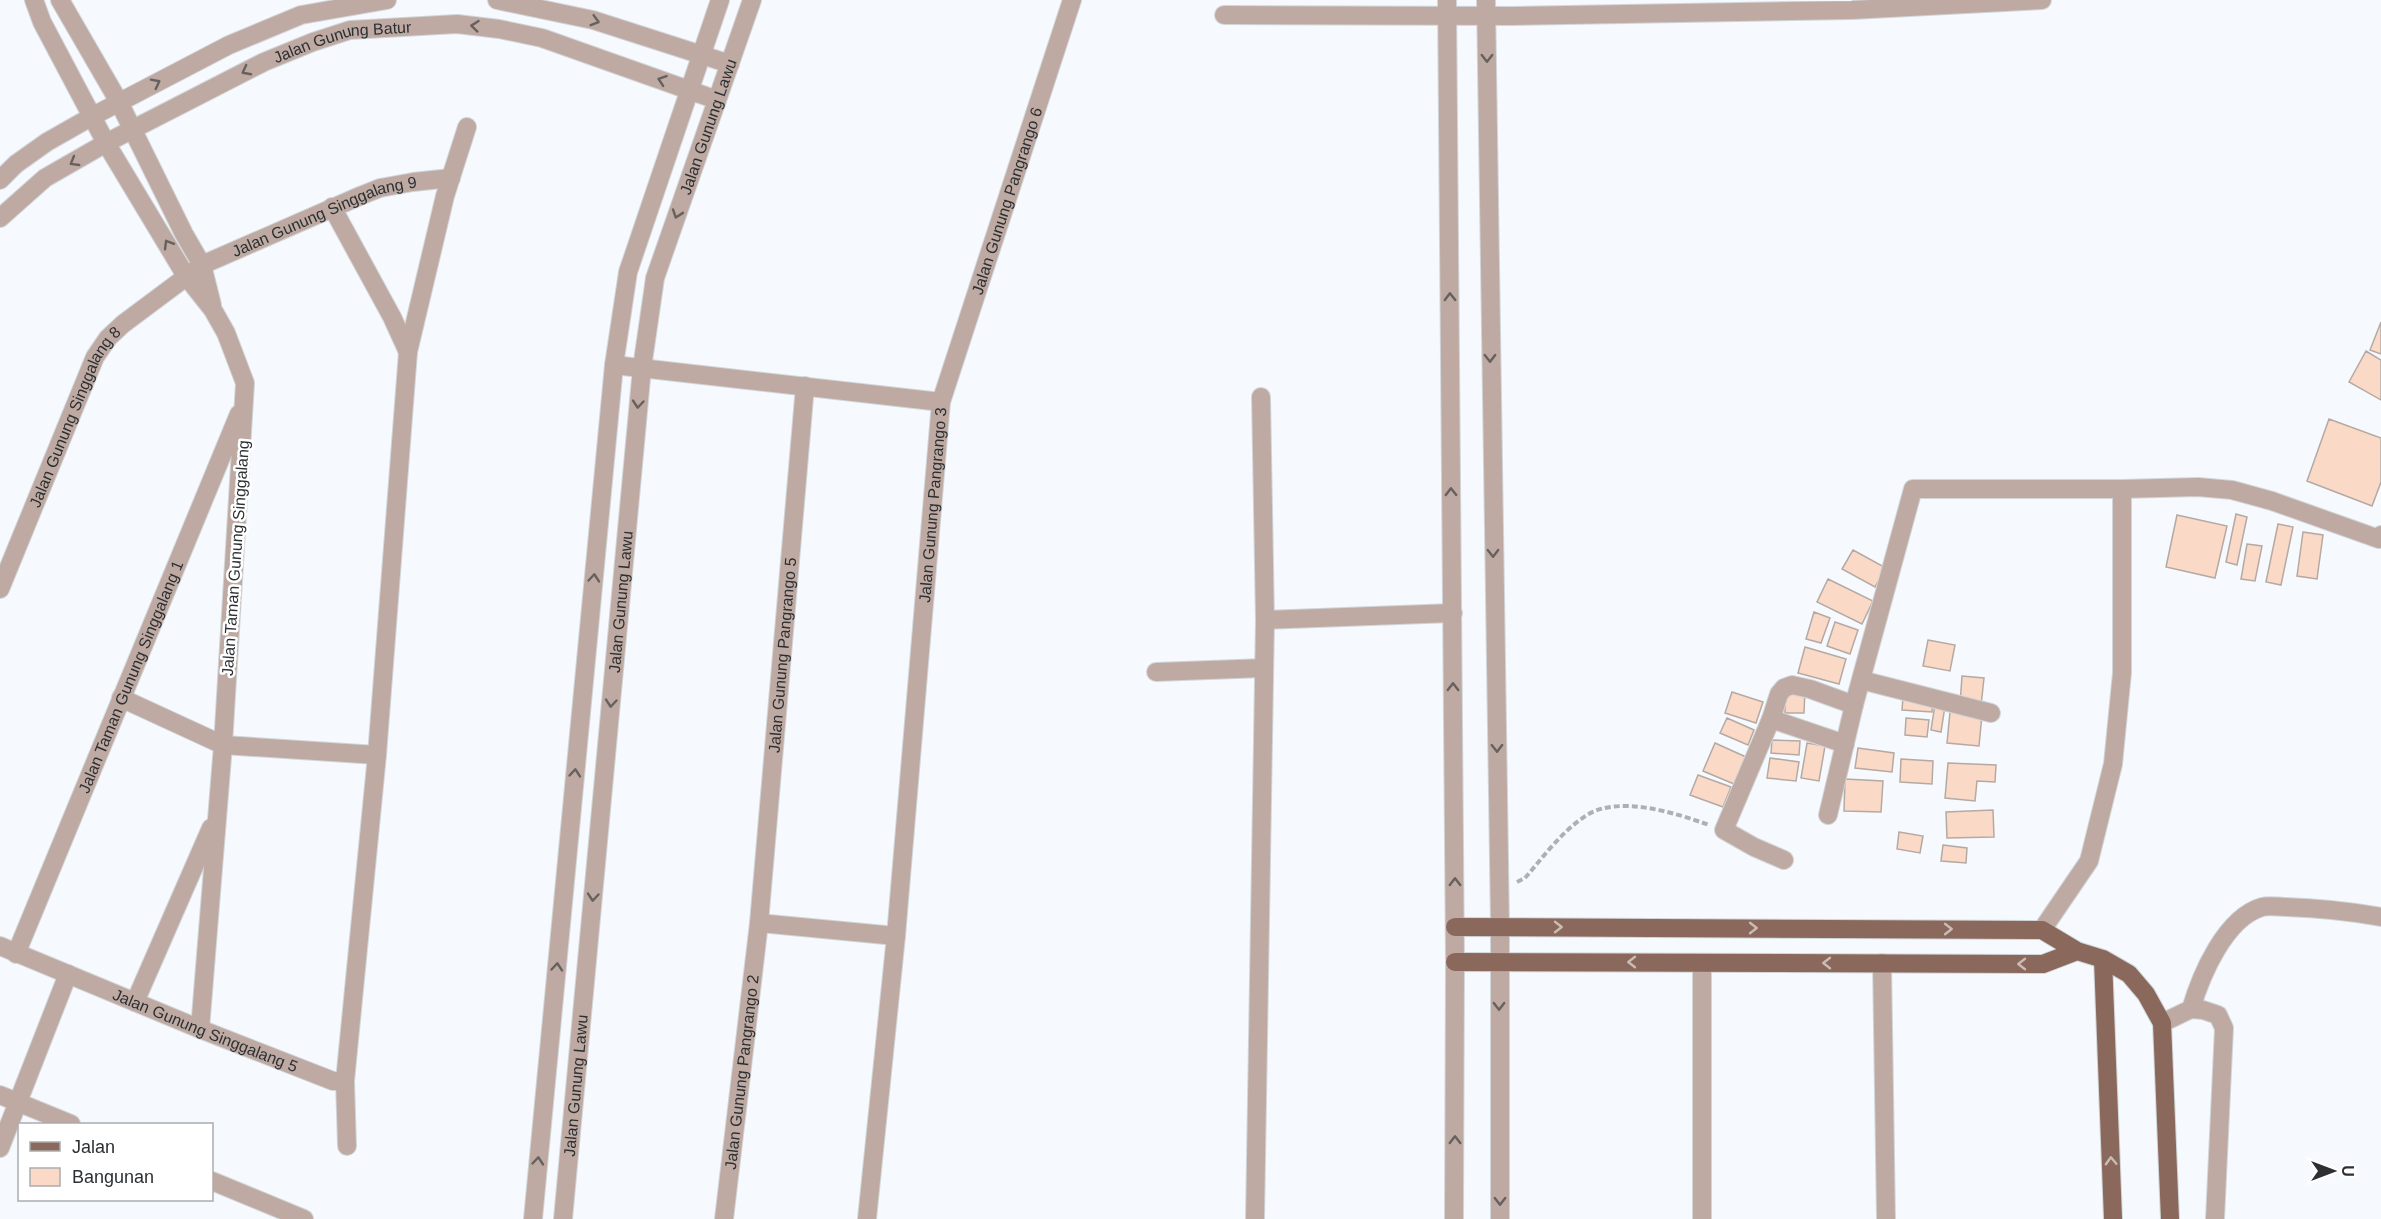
<svg xmlns="http://www.w3.org/2000/svg" width="2381" height="1219" viewBox="0 0 2381 1219" font-family="Helvetica,sans-serif">
<rect width="100%" height="100%" fill="#f6fafe"/>
<path fill="#fad9c6" stroke="#b5a9a3" stroke-width="1.5" d="M2381,322V354L2370,350Z
M2366,351L2381,360V400L2349,382Z
M2329,419L2381,438V482L2372,506L2307,481Z
M2236,514L2247,517L2237,565L2226,562Z
M2177,515L2227,526L2215,578L2166,567Z
M2278,524L2293,527L2281,585L2266,582Z
M2303,532L2323,535L2317,579L2297,576Z
M2247,544L2262,546L2255,581L2241,579Z
M1853,550L1886,568L1875,587L1842,569Z
M1828,579L1873,601L1862,624L1817,602Z
M1814,612L1830,618L1821,643L1806,639Z
M1835,622L1858,630L1850,654L1827,646Z
M1928,640L1955,645L1950,671L1923,666Z
M1805,647L1846,659L1839,684L1798,673Z
M1962,676L1984,678L1981,706L1960,704Z
M1785,691H1805L1804,713H1785Z
M1732,692L1763,702L1756,723L1725,713Z
M1903,697L1933,700L1932,712L1902,710Z
M1935,704L1945,706L1941,732L1931,730Z
M1950,712L1982,715L1979,746L1947,743Z
M1727,718L1754,730L1748,745L1720,733Z
M1906,718L1929,720L1927,737L1905,735Z
M1772,740L1800,741L1799,755L1771,753Z
M1715,743L1746,757L1734,784L1703,771Z
M1807,743L1825,746L1819,781L1801,778Z
M1858,748L1894,753L1892,772L1855,768Z
M1770,758L1799,762L1796,781L1767,778Z
M1901,759L1933,761L1932,784L1900,782Z
M1948,763L1996,765L1995,782L1977,781L1975,801L1945,798Z
M1698,775L1731,787L1723,807L1690,795Z
M1845,779L1883,781L1881,812L1844,811Z
M1993,810L1994,837L1947,838L1946,812Z
M1899,832L1923,836L1920,853L1897,849Z
M1943,845L1967,848L1966,863L1941,861Z"/>
<g fill="none" stroke-linecap="round" stroke-linejoin="round">
<defs>
<g id="minor">
<path d="M34,0L42,22L106,143L186,276L213,310L226,333L245,383L223,745L200,1029"/>
<path d="M60,0L119,102L184,234L202,265L212,305"/>
<path d="M497,0L593,20L730,64"/>
<path d="M1447,0L1455,962L1454,1219"/>
<path d="M1486,0L1500,926V1219"/>
<path d="M1224,15L1512,16L1852,10L2042,0"/>
<path d="M0,180L16,164L47,142L91,117L229,45L301,15L387,0"/>
<path d="M332,207L392,317L408,352"/>
<path id="s1" d="M0,218L45,178L106,143L264,62L313,42L350,30L457,24L499,29L542,38L717,100"/>
<path d="M614,365L941,402"/>
<path id="s2" d="M0,589L95,357L108,338L123,324L202,265L360,196L380,188L413,182L451,178"/>
<path d="M1265,620L1453,613"/>
<path d="M1156,672L1264,668"/>
<path d="M1861,680L1991,713"/>
<path d="M121,698L223,745L377,755"/>
<path d="M1771,719L1845,744"/>
<path d="M1828,815L1854,705L1913,489H2122L2198,487L2232,490L2272,501L2379,539L2381,535"/>
<path d="M1784,860L1754,847L1724,830L1771,719L1779,694L1784,688L1792,685L1810,689L1854,705"/>
<path d="M759,923L896,936"/>
<path d="M2042,930L2089,861L2113,764L2122,673V489"/>
<path id="s3" d="M0,946L200,1029L333,1081H345"/>
<path id="s4" d="M16,954L239,414"/>
<path d="M1882,963L1886,1219"/>
<path d="M135,1002L211,828"/>
<path d="M2191,1009L2203,1010L2218,1015L2224,1028L2215,1219"/>
<path d="M2162,1023L2191,1009C2201,975 2225,918 2262,907C2269,905 2278,907 2285,907C2319,908 2348,911 2381,917"/>
<path d="M0,1095L71,1124"/>
<path d="M347,1146L345,1081L377,755L408,352L445,196L467,127"/>
<path d="M0,1148L68,974"/>
<path d="M212,1181L304,1219"/>
<path d="M533,1219L614,365L628,272L720,0"/>
<path id="s5" d="M563,1219L642,368L655,278L752,0"/>
<path id="s6" d="M724,1219L759,923L805,386"/>
<path id="s7" d="M867,1219L896,936L941,402L1072,0"/>
<path d="M1255,1219L1265,620L1261,397"/>
<path d="M1702,1219V963"/>
</g>
<path id="major" d="M1455,927L2042,930L2077,951L2103,959L2129,974L2146,994L2162,1023L2170,1219
M2103,959L2113,1219
M1455,962L2043,964L2077,951"/>
</defs>
<use href="#minor" stroke="#d2d6d9" stroke-width="20"/>
<use href="#major" stroke="#d2d6d9" stroke-width="20"/>
<path stroke="#adb1b4" stroke-width="4" stroke-dasharray="6 3" stroke-linecap="butt" d="M1517,882L1525,878C1544,856 1562,831 1587,815C1619,795 1676,813 1709,825"/>
<use href="#minor" stroke="#beaaa2" stroke-width="18"/>
<use href="#major" stroke="#8a685b" stroke-width="18"/>
</g>
<defs><path id="oneway-chevron" d="M-2-3.5L2.5 0L-2 3.5" fill="none" stroke-width="1.6" stroke-linecap="round" stroke-linejoin="round" transform="scale(1.5)"/></defs>
<g stroke="#66615f">
<use href="#oneway-chevron" transform="translate(595 21) rotate(16)"/>
<use href="#oneway-chevron" transform="translate(475 26) rotate(-174)"/>
<use href="#oneway-chevron" transform="translate(1487 58) rotate(90)"/>
<use href="#oneway-chevron" transform="translate(246 71) rotate(152)"/>
<use href="#oneway-chevron" transform="translate(662 80) rotate(-161)"/>
<use href="#oneway-chevron" transform="translate(156 83) rotate(-27)"/>
<use href="#oneway-chevron" transform="translate(74 162) rotate(150)"/>
<use href="#oneway-chevron" transform="translate(677 214) rotate(109)"/>
<use href="#oneway-chevron" transform="translate(168 244) rotate(-121)"/>
<use href="#oneway-chevron" transform="translate(1450 297) rotate(-91)"/>
<use href="#oneway-chevron" transform="translate(1490 358) rotate(89)"/>
<use href="#oneway-chevron" transform="translate(638 404) rotate(95)"/>
<use href="#oneway-chevron" transform="translate(1451 492) rotate(-91)"/>
<use href="#oneway-chevron" transform="translate(1493 553) rotate(89)"/>
<use href="#oneway-chevron" transform="translate(594 578) rotate(-85)"/>
<use href="#oneway-chevron" transform="translate(1453 687) rotate(-90)"/>
<use href="#oneway-chevron" transform="translate(611 703) rotate(95)"/>
<use href="#oneway-chevron" transform="translate(1497 748) rotate(89)"/>
<use href="#oneway-chevron" transform="translate(575 773) rotate(-85)"/>
<use href="#oneway-chevron" transform="translate(1455 882) rotate(-90)"/>
<use href="#oneway-chevron" transform="translate(593 897) rotate(95)"/>
<use href="#oneway-chevron" transform="translate(557 967) rotate(-85)"/>
<use href="#oneway-chevron" transform="translate(1499 1006) rotate(90)"/>
<use href="#oneway-chevron" transform="translate(1455 1140) rotate(-90)"/>
<use href="#oneway-chevron" transform="translate(538 1161) rotate(-85)"/>
<use href="#oneway-chevron" transform="translate(1500 1201) rotate(90)"/>
</g>
<g stroke="#cabbb5">
<use href="#oneway-chevron" transform="translate(1558 927)"/>
<use href="#oneway-chevron" transform="translate(1753 928)"/>
<use href="#oneway-chevron" transform="translate(1948 929)"/>
<use href="#oneway-chevron" transform="translate(1632 962) rotate(-180)"/>
<use href="#oneway-chevron" transform="translate(1827 963) rotate(-180)"/>
<use href="#oneway-chevron" transform="translate(2022 964) rotate(-180)"/>
<use href="#oneway-chevron" transform="translate(2111 1161) rotate(-92)"/>
</g>
<g text-anchor="middle" stroke-width="5" stroke-linejoin="round" paint-order="stroke">
<g font-size="16" fill="#2c3033" stroke="#fff">
<text dy="6" stroke="none"><textPath href="#s1" startOffset="390">Jalan Gunung Batur</textPath></text>
<text dy="6" stroke="none"><textPath href="#s5" startOffset="1106">Jalan Gunung Lawu</textPath></text>
<text dy="6" stroke="none"><textPath href="#s7" startOffset="1032">Jalan Gunung Pangrango 6</textPath></text>
<text dy="6" stroke="none"><textPath href="#s2" startOffset="525">Jalan Gunung Singgalang 9</textPath></text>
<text dy="6" stroke="none"><textPath href="#s2" startOffset="188">Jalan Gunung Singgalang 8</textPath></text>
<text dy="6" stroke="none"><textPath href="#s7" startOffset="717">Jalan Gunung Pangrango 3</textPath></text>
<text transform="translate(235 558) rotate(-86)" y="6">Jalan Taman Gunung Singgalang</text>
<text dy="6" stroke="none"><textPath href="#s5" startOffset="620">Jalan Gunung Lawu</textPath></text>
<text dy="6" stroke="none"><textPath href="#s6" startOffset="567">Jalan Gunung Pangrango 5</textPath></text>
<text dy="6" stroke="none"><textPath href="#s4" startOffset="300">Jalan Taman Gunung Singgalang 1</textPath></text>
<text dy="6" stroke="none"><textPath href="#s3" startOffset="222">Jalan Gunung Singgalang 5</textPath></text>
<text dy="6" stroke="none"><textPath href="#s6" startOffset="148">Jalan Gunung Pangrango 2</textPath></text>
<text dy="6" stroke="none"><textPath href="#s5" startOffset="134">Jalan Gunung Lawu</textPath></text>
</g>
</g>
<rect x="18" y="1123" width="195" height="78" fill="#ffffff" stroke="#abacad" stroke-width="1.5"/>
<rect x="30" y="1142" width="30" height="9" fill="#8a685b" stroke="#abacad" stroke-width="1.5"/>
<text x="72" y="1153" font-size="18" fill="#2c3033">Jalan</text>
<rect x="30" y="1168" width="30" height="18" fill="#fad9c6" stroke="#abacad" stroke-width="1.5"/>
<text x="72" y="1183" font-size="18" fill="#2c3033">Bangunan</text>
<g transform="translate(2333 1171) rotate(90)" stroke="#ffffff" stroke-width="4.5" paint-order="stroke">
<path d="M0-4.5L10 22L0 15L-10 22Z" fill="#2c3033"/>
<text y="-9" font-size="16" font-weight="bold" text-anchor="middle" fill="#2c3033">U</text>
</g>
</svg>
